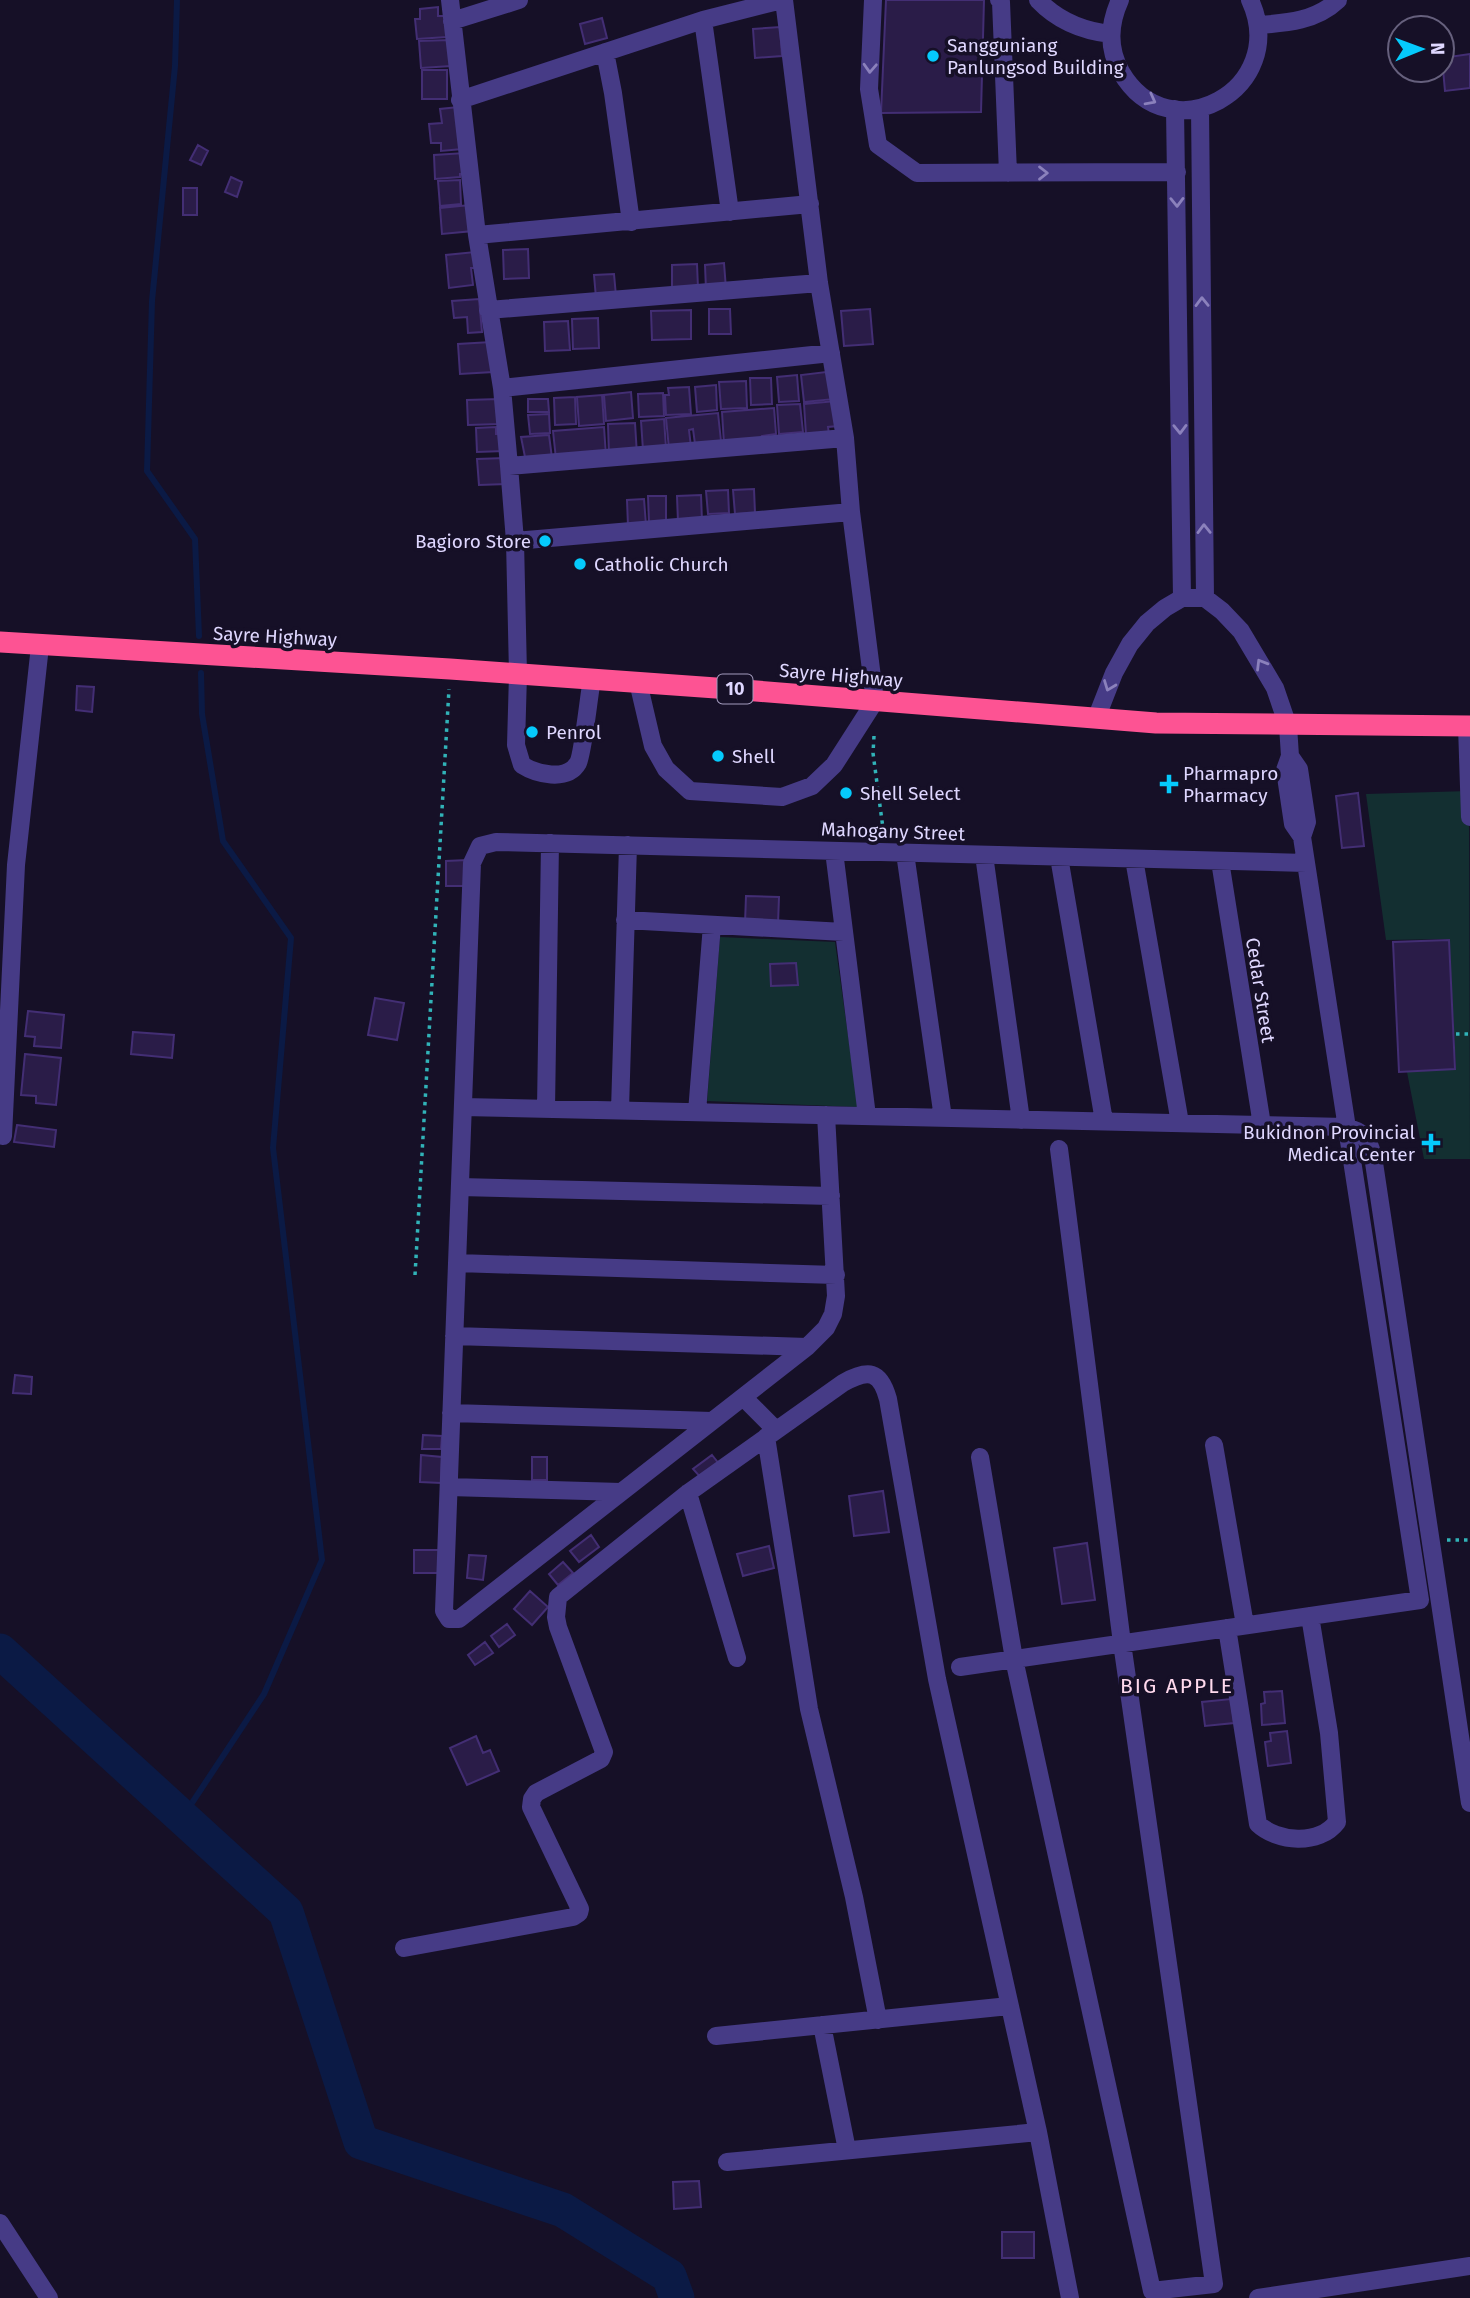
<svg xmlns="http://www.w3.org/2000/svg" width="1470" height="2298" viewBox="0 0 1470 2298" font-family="'Fira Sans',sans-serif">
<rect width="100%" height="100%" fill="#161027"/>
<path fill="#132f31" d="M1469,791L1470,1159H1424L1407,1072L1456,1069L1449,939L1386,940L1366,794Z
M720,937L835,942L858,1107L707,1101Z"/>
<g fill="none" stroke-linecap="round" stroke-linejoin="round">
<path stroke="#0b1a45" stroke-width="6" d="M177,0L175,66L152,301L147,471L195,539L199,636
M182,1818L264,1694L322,1560L273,1148L291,938L223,841L202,714L201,673"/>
<path stroke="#0b1a45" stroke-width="35" d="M0,1651L286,1912L361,2142L563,2210L669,2276L677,2298"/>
</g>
<path fill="#2a1c48" stroke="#432e74" stroke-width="2" d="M886,0H984L981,112L881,113Z
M438,7V16H446L447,37L417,39L415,19H420V9Z
M602,18L607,38L585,44L580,24Z
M780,27L782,56L755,58L753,29Z
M450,40L451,66L421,68L419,41Z
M1470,54V88L1445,91L1442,58Z
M422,70H447V99H422Z
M458,107L462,149L441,151V143H431L429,124L442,123L440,109Z
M198,145L208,151L201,165L190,160Z
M465,153L466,174H460V177L435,179L434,155Z
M231,177L242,182L237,197L225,192Z
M460,180L461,204L440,206L438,181Z
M183,188H197V215H183Z
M470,205L473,231L442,234L440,208Z
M528,249L529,278L504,279L503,250Z
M475,252L477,268H471L473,285L449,288L446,255Z
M724,263L726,289L706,290L705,265Z
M697,264L698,288L672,289V265Z
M614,274L616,296L596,298L594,275Z
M479,299L482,332L468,333L467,317L454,318L452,301Z
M709,309H730L731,334H709Z
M870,309L873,344L844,346L841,311Z
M691,310V339L652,340L651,311Z
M598,318L599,348L573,349L572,319Z
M568,321L570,350L545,351L544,322Z
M491,342L493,372L460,374L458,344Z
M826,372L835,399L804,402L801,375Z
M797,375L799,401L779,402L777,377Z
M750,378H771L772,404L751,405Z
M746,381L747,408L721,409L719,382Z
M716,385L717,410L697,412L695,387Z
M689,387L691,414L666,415L665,395H669L668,388Z
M631,392L633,418L606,421L604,395Z
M663,393L664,416L639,417L638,394Z
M602,395L604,424L579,426L577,397Z
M575,397L576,424L555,425L554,398Z
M499,399L500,424L468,425L467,400Z
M528,399H548L549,412H528Z
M836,401L838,426L828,427L829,434L806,435L804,404Z
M800,404L803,432L779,434L777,405Z
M774,408L776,434L762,436L763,440L724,444L722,412Z
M718,413L721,441L695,444L693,429L689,430L691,447L669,449L666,418Z
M549,414L550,433L530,434L528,415Z
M664,419L666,448L643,450L641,421Z
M635,423L637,455L609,456L608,424Z
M496,427V434H503L504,451L477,452L476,428Z
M604,427L606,456L556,459L553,431Z
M549,435L552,458L526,462L521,437Z
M505,458L507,484L479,485L477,459Z
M754,489L755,513L735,514L733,490Z
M728,490L729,513L708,514L706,491Z
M701,495L702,521L678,522L677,496Z
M648,496H666V523H649Z
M644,499L646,525L628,526L627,500Z
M77,686L94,687L92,712L76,710Z
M1358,793L1364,846L1342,848L1336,796Z
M467,860L468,886H446V861Z
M746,896L779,897L778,924L745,923Z
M1449,940L1455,1069L1399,1072L1393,942Z
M796,963L798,985L771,986L770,964Z
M375,998L404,1003L397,1040L368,1035Z
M28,1011L64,1015L61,1048L34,1046L35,1037L25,1036Z
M133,1032L174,1035L172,1058L131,1054Z
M25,1054L61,1058L56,1105L36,1103V1096L21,1095Z
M17,1125L56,1130L54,1147L14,1142Z
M15,1375L32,1377L31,1394L13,1393Z
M423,1435L442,1436L441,1449H422Z
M421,1455L442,1457L441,1483L420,1482Z
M712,1455L720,1465L702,1479L693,1469Z
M532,1457H547V1480H532Z
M883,1491L889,1532L854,1536L849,1496Z
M591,1535L599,1547L579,1562L570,1551Z
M1087,1543L1095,1600L1062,1604L1054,1548Z
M769,1546L774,1568L743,1576L737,1554Z
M414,1550H441V1573H414Z
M469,1555L486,1556L483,1580L467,1578Z
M563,1562L573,1573L558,1585L549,1574Z
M530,1591L548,1607L532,1625L514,1609Z
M507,1624L515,1635L499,1647L491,1636Z
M485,1642L493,1653L475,1665L468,1655Z
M1282,1691L1285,1723L1262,1725L1261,1704L1265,1703L1264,1692Z
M1231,1699L1234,1723L1205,1726L1202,1702Z
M1287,1731L1291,1763L1268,1766L1265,1742L1271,1741L1270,1733Z
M476,1736L483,1753L490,1750L499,1771L467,1785L450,1748Z
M699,2181L701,2207L674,2209L673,2182Z
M1002,2232H1034V2258H1002Z"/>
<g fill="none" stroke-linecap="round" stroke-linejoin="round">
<path stroke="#31b3b8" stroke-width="3.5" stroke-dasharray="3.5 5" stroke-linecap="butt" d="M874,736L873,753L884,836
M1456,1034H1470
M415,1275L449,689
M1447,1540H1470"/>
<path stroke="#463b86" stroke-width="18" d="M450,0L477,235L502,388L509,466L515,541L518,674L516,745L522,765C536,774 567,782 578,763C583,754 589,694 592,679
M873,0L869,89L878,145L917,173L1177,172
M999,0L1001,2L1008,173
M1038,0C1057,20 1083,31 1111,34
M1120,0C1109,24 1108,49 1121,72C1169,155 1291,89 1250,0
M703,20L730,212
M452,21L519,0
M1259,25C1287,23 1316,21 1338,0
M605,52L613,93L631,222
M460,100L703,20L782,0
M1200,108L1205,598
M1175,109L1182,598
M477,235L810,204
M488,310L819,283
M502,388L831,353
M509,466L845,438
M515,541L851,512
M638,682L653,746L666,769L690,791L782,797L812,786L834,765L875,701L851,512L845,438L819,283L784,0
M1467,726L1470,817
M1290,756L1299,769L1307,822L1302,837
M834,851L867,1116
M905,853L943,1118
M984,855L1021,1120
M1059,857L1104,1121
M1134,859L1180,1123
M1220,861L1262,1125
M625,920L844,932
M463,1107L1345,1127C1364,1131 1368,1138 1373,1156L1470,1803
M546,1109L550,843
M620,1110L628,845
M697,1112L712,925
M826,1115L836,1296L833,1314L826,1328L807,1347L459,1619H449L444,1611L472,863L480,846L496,842L1306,863
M3,1136L16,865L40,646
M460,1187L831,1196
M457,1263L836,1275
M454,1336L807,1347
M743,1397L776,1430
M451,1413L712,1421
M766,1437L809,1709L854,1897L878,2020
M1214,1445L1245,1625
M980,1457L1014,1659L1152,2291L1214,2284L1122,1643L1059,1149
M449,1487L621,1492
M688,1493L737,1658
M1227,1628L1258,1824C1277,1842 1319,1846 1337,1822L1329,1733L1310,1616
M960,1667L1420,1600L1302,837L1293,824L1285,770L1290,756L1288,726L1275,688L1241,631L1222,611L1205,598H1182L1165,608L1147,623L1130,644L1114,673L1096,719
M404,1948L573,1917L579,1913L580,1909L531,1807L532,1799L536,1793L601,1759L604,1752L558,1627L556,1617L558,1597L688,1493L843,1383C868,1369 880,1370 888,1399L937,1679L1038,2132L1070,2298
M822,2025L847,2150
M716,2036L1009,2006
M727,2162L1038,2132
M0,2223L49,2298
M1258,2298L1470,2266"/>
<path stroke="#fd5393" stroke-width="21" d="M0,642L450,669L744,690L1156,723L1470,726"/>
</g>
<defs><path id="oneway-chevron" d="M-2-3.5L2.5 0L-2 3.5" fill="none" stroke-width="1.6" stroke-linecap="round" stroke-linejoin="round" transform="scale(1.75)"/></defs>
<g stroke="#8b81bc">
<use href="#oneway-chevron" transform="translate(870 68) rotate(93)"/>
<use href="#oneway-chevron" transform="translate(1151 100) rotate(28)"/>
<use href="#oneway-chevron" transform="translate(1043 173)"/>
<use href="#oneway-chevron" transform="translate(1177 202) rotate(89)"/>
<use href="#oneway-chevron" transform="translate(1202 302) rotate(-91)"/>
<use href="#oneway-chevron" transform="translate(1180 429) rotate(89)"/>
<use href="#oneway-chevron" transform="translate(1204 529) rotate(-91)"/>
<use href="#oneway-chevron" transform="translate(1261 664) rotate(-121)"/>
<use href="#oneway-chevron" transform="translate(1109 686) rotate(111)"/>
</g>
<g fill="#05cafc" stroke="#161027" stroke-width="2.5">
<circle cx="933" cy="56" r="7"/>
<circle cx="545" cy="541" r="7"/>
<circle cx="580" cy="564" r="7"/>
<circle cx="532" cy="732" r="7"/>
<circle cx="718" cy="756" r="7"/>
<path d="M1165.5 773.5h7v7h7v7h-7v7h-7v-7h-7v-7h7z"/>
<circle cx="846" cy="793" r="7"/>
<path d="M1427.5 1132.5h7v7h7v7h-7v7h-7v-7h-7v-7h7z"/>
</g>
<g text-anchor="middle" stroke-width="7" stroke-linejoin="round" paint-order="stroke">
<rect fill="#161027" stroke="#a39bbe" stroke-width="2" x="717.5" y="674.5" width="35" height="29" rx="5"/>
<g font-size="18" font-weight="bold" fill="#dfd7ff">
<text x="735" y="695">10</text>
</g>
<g font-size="19" fill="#dfd7ff" stroke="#161027" text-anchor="start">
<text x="947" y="52">Sangguniang<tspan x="947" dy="22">Panlungsod Building</tspan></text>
<text x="531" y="548" text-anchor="end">Bagioro Store</text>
<text x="594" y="571">Catholic Church</text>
<text x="546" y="739">Penrol</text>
<text x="732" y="763">Shell</text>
<text x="1183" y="780">Pharmapro<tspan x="1183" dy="22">Pharmacy</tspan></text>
<text x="860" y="800">Shell Select</text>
<text x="1415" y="1139" text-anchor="end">Bukidnon Provincial<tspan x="1415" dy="22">Medical Center</tspan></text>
</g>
<g font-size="19" fill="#dfd7ff" stroke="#161027">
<text transform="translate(275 636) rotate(3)" y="7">Sayre Highway</text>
<text transform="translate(841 675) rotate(5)" y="7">Sayre Highway</text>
<text transform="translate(893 831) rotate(2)" y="7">Mahogany Street</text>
<text transform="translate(1261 990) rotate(81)" y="7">Cedar Street</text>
</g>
<g font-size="21" letter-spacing="2" fill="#ffd9ed" stroke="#161027">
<text x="1177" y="1693">BIG APPLE</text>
</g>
</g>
<g transform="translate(1421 49) rotate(89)"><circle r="33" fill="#161027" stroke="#66607d" stroke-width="2"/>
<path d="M0-5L12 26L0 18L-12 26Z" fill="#05cafc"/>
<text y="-10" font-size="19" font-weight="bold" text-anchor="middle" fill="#dfd7ff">N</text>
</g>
</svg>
